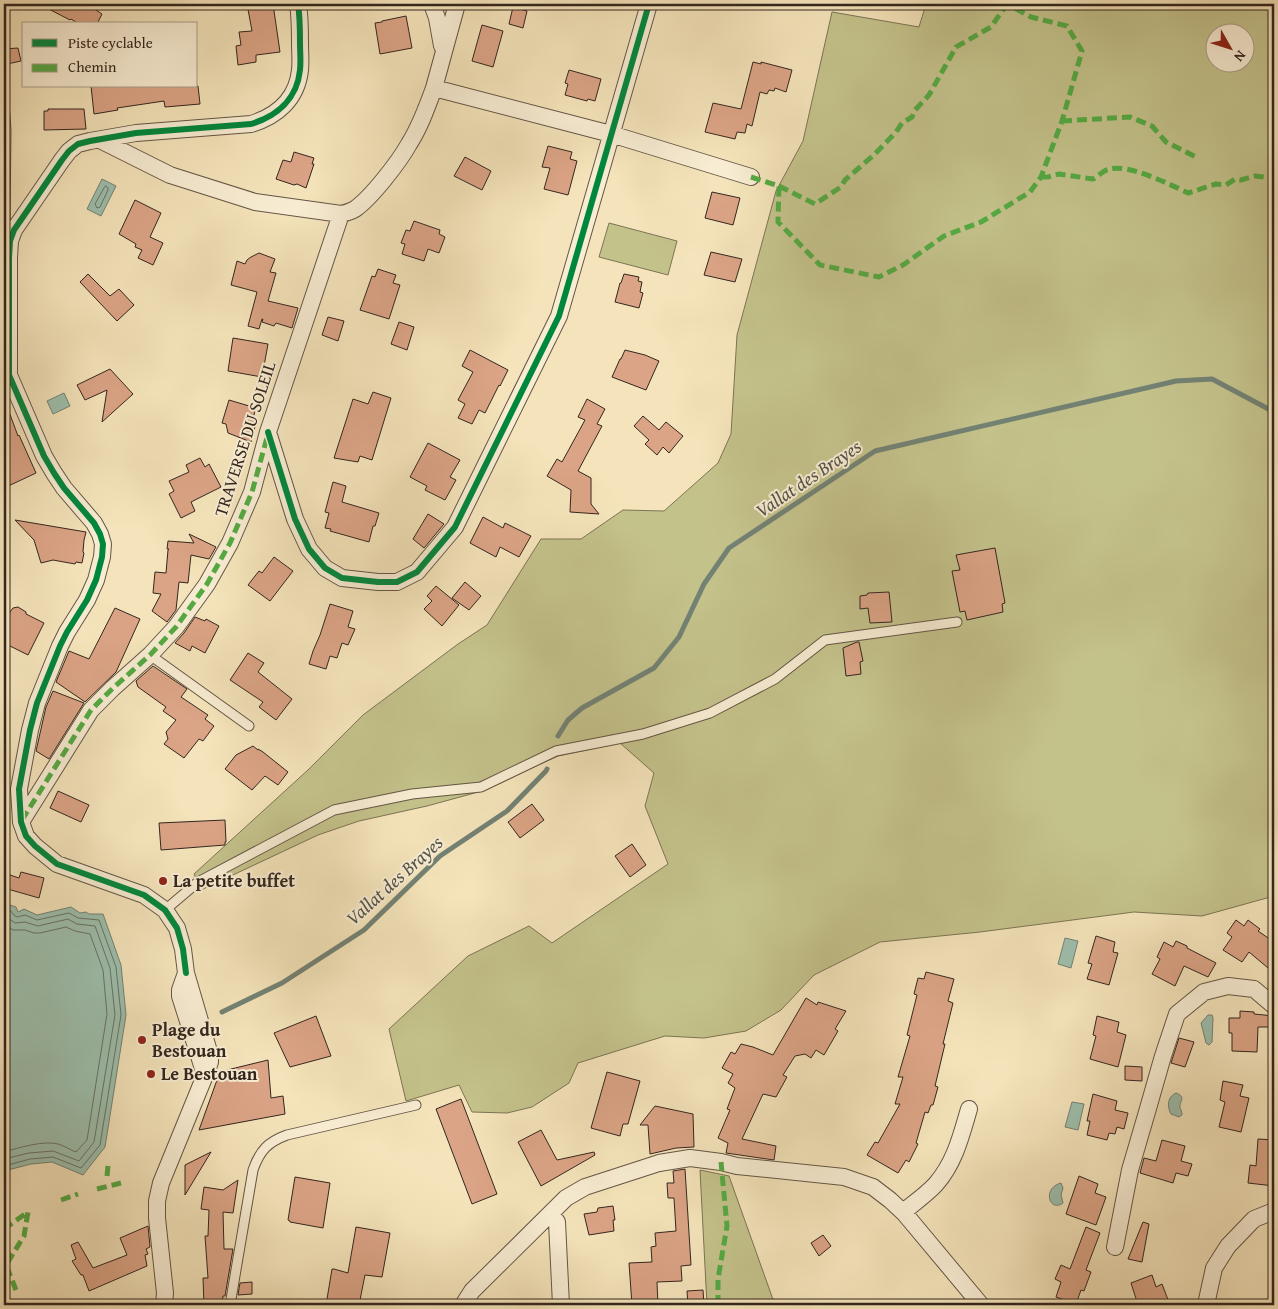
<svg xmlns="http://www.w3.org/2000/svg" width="1278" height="1309" viewBox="0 0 1278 1309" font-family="'Gentium Book Plus',serif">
<rect width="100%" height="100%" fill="#f5e4bb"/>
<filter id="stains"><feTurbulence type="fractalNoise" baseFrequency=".004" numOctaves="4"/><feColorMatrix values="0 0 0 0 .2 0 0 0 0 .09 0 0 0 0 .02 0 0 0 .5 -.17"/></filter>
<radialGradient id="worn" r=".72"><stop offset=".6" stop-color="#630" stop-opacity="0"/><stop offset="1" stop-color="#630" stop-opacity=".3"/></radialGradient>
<path fill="#c4c28b" stroke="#7c7454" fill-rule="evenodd" d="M926,4H1274V896L1202,916L1134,912L980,932L880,942L814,975L781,1010L746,1031L704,1038L665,1036L578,1063L569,1083L532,1107L507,1113L472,1112L459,1085L406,1101L389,1029L468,956L529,926L552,943L668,864L645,806L654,773L620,743L558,756L482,791L427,806L359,821L318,835L201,890L194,874L309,769L363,715L458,644L487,625L541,539H581L623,510L664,511L718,463L731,434L737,335L776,191L803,141L832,12L919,27ZM1216,32H1246V62H1216Z
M609,223L677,241L668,275L599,257Z
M700,1170L729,1176L775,1305H707Z"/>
<path fill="#9dbfad" stroke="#738274" d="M102,179L116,186L101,216L87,209Z
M64,393L70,406L53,414L47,401Z
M7,904L16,907L18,912L24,909L37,915L71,907L80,913L86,912L89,914H103L121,965L126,1015L105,1147L83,1175L52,1162L31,1164L4,1171V907Z
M1065,938L1078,941L1071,968L1058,964Z
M1208,1015H1212L1213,1018L1212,1042L1209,1045L1206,1043L1201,1023Z
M1176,1093C1187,1097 1179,1101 1180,1108C1181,1110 1182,1112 1182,1115L1179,1117L1171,1114C1167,1107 1167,1097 1176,1093Z
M1072,1102L1084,1104L1078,1130L1065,1127Z
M1061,1183L1063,1188L1061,1195L1063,1203C1049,1213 1042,1188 1061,1183Z"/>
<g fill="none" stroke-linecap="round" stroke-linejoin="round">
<path stroke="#687266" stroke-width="1" d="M106,186L108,188V190L100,207L97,208L95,204L104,188Z
M4,910L11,911L14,915L17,917L25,915L37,920L69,913L78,918L99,920L116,967L121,1015L100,1145L81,1168L53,1157L30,1159L4,1166
M4,917H7L15,923L25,922L38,926L68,919L77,924L95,926L110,968L115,1015L94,1142L79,1161L53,1151L29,1153L4,1159
M4,924L13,930H25L34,933H40L66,927L75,931L90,934L103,970L107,1014L87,1140L76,1152C70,1150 65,1146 58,1144C44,1140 18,1148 4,1152"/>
<path stroke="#738274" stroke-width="5" d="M558,736L568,720L582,708L654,668L679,637L704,584L729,548L875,451L1176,381L1212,379L1274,412
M222,1012L282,983L364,930L440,856L507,811L546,771L547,769"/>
</g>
<path fill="#dba486" stroke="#33261e" d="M39,4H99L96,10L102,14L97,24H79L71,19L70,20Z
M247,4H273L280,52L256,55V62L238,65L236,46L241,45L239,32L252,31Z
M513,7L527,11L523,28L509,24Z
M406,16L412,48L380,54L375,23L382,22V21Z
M482,25L503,31L493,67L472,61Z
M18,48L21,61L7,64L4,49Z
M753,62L761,64V62L792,70L786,92L775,88L774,91L769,90L767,94L760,92L752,126L747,124L745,133L737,132L735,139L705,132L713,103L741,109Z
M569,70L601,79L595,101L588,99L587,101L565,95L568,84L565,83Z
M91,86H198L200,104L165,107L164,101L117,108L118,110L94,114Z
M48,109H84L86,129L44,130V111H48Z
M548,146L572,152L570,159L577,161L568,195L544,189L550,168L542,167Z
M294,152L314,158L312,164H314L306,188L297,184L294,185L276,179L283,160L291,162Z
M465,157L491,171L482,190L454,176Z
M712,192L740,198L733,225L705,218Z
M135,200L161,213L150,237L163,243L153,265L138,258L142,250L135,247L136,244L119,234Z
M414,221L440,230L439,234L445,237L439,253L428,249L424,261L402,254L405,244L401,243L406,230L410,231Z
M711,252L742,259L735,282L704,275Z
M259,253L275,259L270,272L276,273L268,301L298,308L292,328L276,323L274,326L262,322L263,319H262L259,329L248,326L257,292L231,285L237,261L245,264L247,260L251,257Z
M378,269L396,275L393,283L400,285L389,319L360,310L372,276L375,277Z
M88,274L110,296L119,289L134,305L117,321L80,282Z
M624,274L639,277L638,281L642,282L640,292L643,293L639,308L615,302L620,283H621Z
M328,317L344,321L338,341L322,335Z
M399,322L414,327L407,350L391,344Z
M233,338L268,344L262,377L228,371Z
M470,350L508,370L500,386L499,385L485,413L479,410L472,424L458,418L465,404L458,400L473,372L462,366Z
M625,350L645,355L659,361L646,390L612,377L620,359H621Z
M110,369L133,394L102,422L107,390L85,400L77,385Z
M373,392L391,398L372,460L360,456L358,462L334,458L353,399L368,404Z
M587,399L605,409L597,424L602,426L578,471L591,478V504L599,514L570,512L571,490L547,476L557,459L562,462L585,420L578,417Z
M229,400L256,408L253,418L257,419L251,442L228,433L226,424L222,423Z
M5,401L18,436L19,435L36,473L4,488V402Z
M643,416L659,430L666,422L683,436L669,453L663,447L657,455L645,444L649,440L634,426Z
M428,443L460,460L450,477L456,480L445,500L425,490L427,486L410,477Z
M200,458L205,467L209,464L221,487L191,502L195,511L181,518L169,494L174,491L169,481L189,472L186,465Z
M333,482L346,486L342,502L379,513L375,526H373L369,542L330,531L331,529L325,528L329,513L325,512Z
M428,514L444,524L424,548L413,539Z
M483,517L503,528L505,523L531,536L519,557L500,547L496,557L470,543Z
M15,520L86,532L84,540L83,552L84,553L82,563L76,562L75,564L53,560L41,563L34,540Z
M189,534L216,547L209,559L191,555L188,583L179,582L176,610L167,622L152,611L161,594L153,593L155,572L166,573L168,550L169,549H167L168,541L194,543Z
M995,548L1005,603L1002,604L1003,612L967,620L965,611L960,612L952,571L960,570L956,555Z
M274,557L293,571L270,601L248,585L259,571L262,573Z
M465,582L481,596L469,610L452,598Z
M436,586L459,605L442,626L424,609L432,601L427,596Z
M889,592L892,622L870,623L868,608L860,609V596L867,595L868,593Z
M330,604L353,611L348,627L355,629L348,645L342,643L337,658L330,656L326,669L309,664L313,651L320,635Z
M18,607L26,612V614L44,623L28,655L4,643V631L10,612L13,608Z
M115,608L140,619L116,672L85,702L56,682L69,651L89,659Z
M195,617L205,621L206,619L219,626L205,653L192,646L190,651L175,643L184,633Z
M857,642H859L863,661L860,662L861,674L846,676L843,648Z
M248,653L264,663L258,672L292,699L276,720L259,707L263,702L230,680Z
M153,666L187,689L181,697L208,715L205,719L214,726L203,741L199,739L184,758L164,744L168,739L166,732L176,720L163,711L166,707L138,687L136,681Z
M53,691L84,703L49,759L36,751L46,707Z
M253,746L258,750V749L263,752L288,772L278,785L265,776L252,790L225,769L236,755Z
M58,791L89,805L81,822L50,808Z
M532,804L544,820L520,838L508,822Z
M225,820L226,842H225V845L161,850L159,823Z
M632,844L646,865L630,877L615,856Z
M21,872L44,878L39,898L4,888V873L19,878Z
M1236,920L1244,926L1248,920L1260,929L1258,931L1274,942V973L1249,952L1242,962L1223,950L1232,937L1227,933Z
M1096,936L1115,942L1113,952L1118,953L1109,985L1087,979L1092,964L1088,963Z
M1176,941L1187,946V948L1216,963L1208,977L1184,966L1175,986L1152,974L1160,959L1157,957L1164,942L1173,947Z
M926,972L954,979L948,1001L953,1003L943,1044H945L935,1086L938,1087L933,1105H931L928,1113L925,1112L916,1143L918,1144L909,1162L906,1160L898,1173L867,1155L875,1142L878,1143L900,1104H895L903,1077H898L910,1036L907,1035L917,995L914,994L918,978L924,979Z
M806,998L817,1005L818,1002L846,1011L835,1029L838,1031L824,1055L816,1050L811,1058L805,1054L795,1056L783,1075L787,1077L776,1097L763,1094L742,1139L776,1146L774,1160L726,1153L728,1143L718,1138L730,1110L727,1109L735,1088L728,1083L733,1074L722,1068L731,1052L735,1054L741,1044L753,1047L773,1055Z
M1240,1011L1254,1012V1014L1274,1016V1027H1258L1257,1052L1232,1051V1033H1229V1018H1240Z
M316,1016L331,1056L290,1067L274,1033Z
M1097,1016L1119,1022L1117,1032L1126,1035L1118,1067L1090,1059L1096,1036L1093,1035Z
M1179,1038L1194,1042L1185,1067L1171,1063Z
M268,1060L271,1098L283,1096L285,1114L199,1130L217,1080L220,1075L227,1070Z
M1125,1066L1142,1067V1081L1125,1080Z
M607,1072L640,1081L628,1124H623L620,1136L591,1128Z
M1223,1081L1243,1085L1240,1096L1249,1098L1241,1132L1219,1127L1225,1102L1220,1100Z
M1093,1094L1117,1101L1115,1110L1128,1113L1124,1129L1117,1127L1115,1134L1109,1133L1107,1140L1087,1135L1090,1121H1087Z
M461,1099L497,1194L472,1204L436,1109Z
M655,1106L693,1114L694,1147L676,1148L650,1154L648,1125H640Z
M541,1130L557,1160L594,1152L595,1155L541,1186L518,1142Z
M1258,1139L1274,1140V1186L1248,1183L1250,1165L1256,1166Z
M1162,1140L1185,1146L1181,1161L1192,1164L1188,1176L1176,1173L1173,1183L1140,1173L1144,1158L1156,1161Z
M211,1152L185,1195V1165Z
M685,1169L691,1265L681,1266L682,1281L657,1282L658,1305H632L629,1263L652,1262L651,1247L656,1246L655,1233L676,1231L674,1198H668L667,1183H674L673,1171Z
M1079,1176L1098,1184L1095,1193L1106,1197L1096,1225L1066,1214Z
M295,1177L330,1183L323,1228L290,1222V1221L288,1220Z
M238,1180L233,1213L223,1212L224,1249H233L225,1296H223L222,1305H204L203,1278H208L205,1236H208L209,1210L201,1209L204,1187L223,1190Z
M613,1206L615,1220H613L614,1231L589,1235L584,1214L597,1212L598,1208Z
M1143,1222L1149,1224L1142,1262L1128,1259Z
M148,1226L150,1247L146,1249L148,1254L145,1255L147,1266L89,1291L83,1275H81L72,1261L76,1259L71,1245L78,1242L93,1268L127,1255L120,1238Z
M356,1227L390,1233L382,1277L365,1275L359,1305H326L332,1269H334L348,1273Z
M1086,1227L1100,1233L1086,1270L1091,1272L1084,1291L1081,1290L1076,1304L1056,1297L1061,1282L1055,1279L1061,1265L1070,1269Z
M823,1235L831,1246L819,1256L811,1243Z
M1152,1275L1156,1287L1162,1284L1170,1305H1138L1131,1283Z
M252,1282V1294L238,1295L240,1283Z
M703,1290L704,1305H688L687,1291Z"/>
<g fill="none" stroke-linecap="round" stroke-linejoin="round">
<defs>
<path id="lane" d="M4,104L6,130L5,217C6,224 7,227 14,230
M150,655L249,726
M165,910L198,882L334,810L412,794L481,787L556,751L643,734L710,713L775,679L825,640L957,622
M230,1305L253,1170C260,1150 268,1142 287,1135L416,1105"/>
<path id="street" d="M432,4L437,18L442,46
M434,88L457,4
M100,140L170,175L255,202L341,214C346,213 350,212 355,209C371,198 399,162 409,144C420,127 427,107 434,88L611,134L751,177
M268,432L295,519L309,549L325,568L342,578L378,582H397L417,572L455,527L559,316L649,4
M21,822L91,710L113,688L150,655L176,627L207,584L230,543L252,492L268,432L341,214
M186,973L183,949L177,928L165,910L144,895L57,864L35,846L26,836L21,822L19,789L30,730L37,703L60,646L67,632L87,600L96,580L102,557L103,544L100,534L94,523L64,488L54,473L44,456L9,375V258L10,241L14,230L62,160L69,151L78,144L90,141L136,133L251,124C277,116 297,99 300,70C301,61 300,52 300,43C300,30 300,17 298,4
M903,1212C914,1203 927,1194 936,1184C955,1162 961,1136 969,1109
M551,1214L557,1222L561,1305
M1115,1247L1130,1170L1147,1112L1163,1056L1177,1014L1204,992L1228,986L1254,989L1274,1006
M164,1305L165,1293L157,1218V1201L161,1183L208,1068L210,1062V1055L186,973L180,990V996L205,1075
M463,1305L472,1291L566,1198L585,1187L659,1163L690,1158L721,1162L737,1166L844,1177L873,1187L890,1200L905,1214L981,1305
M1207,1305V1300L1214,1268L1228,1246L1254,1219L1274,1211"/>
</defs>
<use href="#lane" stroke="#645645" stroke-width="11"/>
<use href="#street" stroke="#645645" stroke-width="18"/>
<use href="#lane" stroke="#f8edd3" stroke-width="9"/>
<use href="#street" stroke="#f8edd3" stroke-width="16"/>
<path stroke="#54aa43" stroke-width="5" stroke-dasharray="10 5" stroke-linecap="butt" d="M1062,121L1130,117L1152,126L1166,142L1196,157
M751,177L779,186L778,222L820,265L879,277L903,265L944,236L981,222L1030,192L1041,177L1062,121L1082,51L1067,26L1031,17L1007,4
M1041,177H1048L1059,174L1093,179C1098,176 1104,170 1110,169C1129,164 1169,184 1188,193L1216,184L1226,185L1235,179L1241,180L1255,176L1274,178
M779,186L815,204L841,187L845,180L875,154L896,132L902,123L912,117L915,110L929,95L956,47L991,27L1007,4
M22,820L91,710L113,688L150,655L176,627L207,584L230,543L252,492L268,434
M107,1176L108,1166
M97,1189L121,1183
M61,1200L78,1194
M4,1229L28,1212
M16,1290L6,1265L24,1236L28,1212
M718,1305V1279L727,1226L721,1162"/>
<defs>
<path id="cycleway" d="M268,432L295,519L309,549L325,568L342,578L378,582H397L417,572L455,527L559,316L649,4
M186,973L183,949L177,928L165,910L144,895L57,864L35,846L26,836L21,822L19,789L30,730L37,703L60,646L67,632L87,600L96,580L102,557L103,544L100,534L94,523L64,488L54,473L44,456L9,375V258L10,241L14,230L62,160L69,151L78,144L90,141L136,133L251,124C277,116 297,99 300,70C301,61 300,52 300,43C300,30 300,17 298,4"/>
</defs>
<use href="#cycleway" stroke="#f8edd3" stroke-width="9"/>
<use href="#cycleway" stroke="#00873e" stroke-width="6"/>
</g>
<g fill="#8f2418" stroke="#f8edd3" stroke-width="2">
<circle cx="163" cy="881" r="5"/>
<circle cx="142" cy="1040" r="5"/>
<circle cx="151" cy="1074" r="5"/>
</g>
<g text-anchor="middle" stroke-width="4" stroke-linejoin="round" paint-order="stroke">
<g font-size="18" fill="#33261e" stroke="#f8edd3">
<text transform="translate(245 439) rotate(-72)" y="6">TRAVERSE DU SOLEIL</text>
</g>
<g font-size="18" font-weight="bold" fill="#33261e" stroke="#f8edd3" text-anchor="start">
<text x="173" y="887">La petite buffet</text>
<text x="152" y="1036">Plage du<tspan x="152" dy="21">Bestouan</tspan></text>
<text x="161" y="1080">Le Bestouan</text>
</g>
<g font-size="19" font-style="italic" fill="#535449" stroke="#f8edd3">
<text transform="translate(808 478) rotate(-34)" y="7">Vallat des Brayes</text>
<text transform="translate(394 880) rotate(-42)" y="7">Vallat des Brayes</text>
</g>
</g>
<rect width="1278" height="1309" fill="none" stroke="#f5e4bb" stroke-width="20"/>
<rect x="5" y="5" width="1268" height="1299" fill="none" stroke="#33261e" stroke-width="2.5"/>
<rect x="10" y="10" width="1258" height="1289" fill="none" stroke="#33261e"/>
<rect x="22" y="22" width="175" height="65" fill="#f8edd3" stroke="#a99d8b"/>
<rect x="32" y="39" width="25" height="8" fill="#00873e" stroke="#a99d8b"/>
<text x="68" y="48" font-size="15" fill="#33261e">Piste cyclable</text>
<rect x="32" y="64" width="25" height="8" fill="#54aa43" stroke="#a99d8b"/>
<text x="68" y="72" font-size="15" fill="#33261e">Chemin</text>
<g transform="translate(1230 48) rotate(129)"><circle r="24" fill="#f8edd3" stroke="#a99d8b"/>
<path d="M0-4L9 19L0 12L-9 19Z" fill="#8f2418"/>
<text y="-8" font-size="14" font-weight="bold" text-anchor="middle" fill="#33261e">N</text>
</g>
<rect width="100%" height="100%" filter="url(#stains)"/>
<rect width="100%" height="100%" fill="url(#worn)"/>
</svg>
